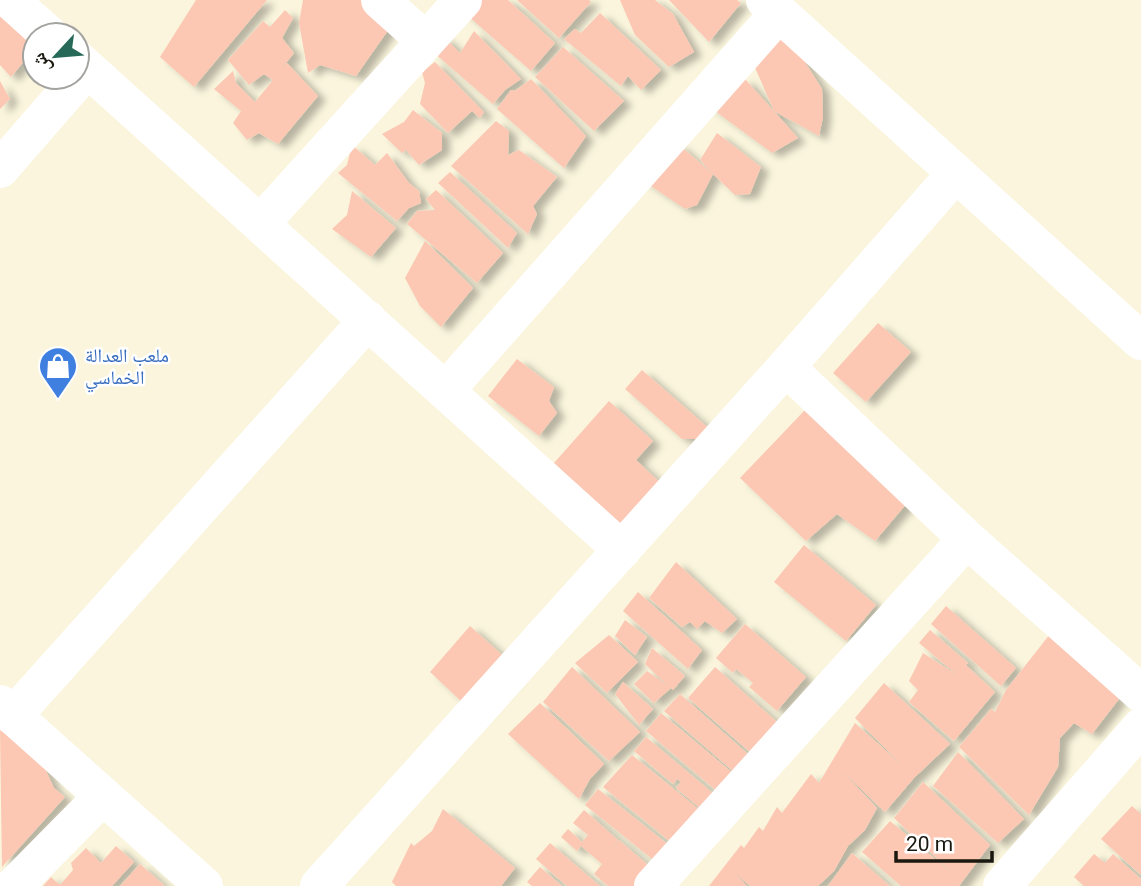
<svg xmlns="http://www.w3.org/2000/svg" width="1141" height="886" viewBox="0 0 1141 886" font-family="Roboto,'Noto Naskh Arabic',sans-serif">
<defs>
<filter id="shadow"><feDropShadow dx="8" dy="4.5" stdDeviation="3.5" flood-color="#0004"/></filter>
</defs>
<rect width="100%" height="100%" fill="#faf5dc"/>
<path fill="#fcc7b3" filter="url(#shadow)" d="M0,0L35,48L11,77L0,65Z
M196,0H267L194,87L160,57Z
M303,0H365L389,29L356,76L320,65L308,73L299,23Z
M470,0H508L555,43L531,71L460,9Z
M517,0H589L591,2L559,38Z
M620,0H655L673,14L694,52L669,67L635,35Z
M669,0H737L741,3L709,42Z
M285,10L293,18L282,38L294,53L281,69L287,63L318,96L278,144L259,133L247,140L233,123L241,111L214,89L233,71L236,83L255,102L273,80L264,74L249,85L228,60L263,21L270,27Z
M600,13L661,70L641,90L628,76L621,86L564,39L575,29L581,33Z
M474,31L521,79L505,90L493,104L433,52L443,36L460,53Z
M788,35L822,89L823,117L819,136L774,111L750,56Z
M563,47L624,101L594,131L535,77Z
M435,62L484,112L480,118L472,111L448,133L420,104L425,83L422,72Z
M531,79L586,136L564,168L497,109L511,90L515,91Z
M745,79L798,138L772,153L707,105Z
M0,81L10,99L0,109Z
M413,110L442,133V150L419,165L406,150L402,153L382,134L404,122Z
M496,121L509,131L508,155L519,150L557,177L533,206L537,214L528,234L451,166Z
M717,133L761,167L750,194L735,195L713,174L697,205L685,209L642,180L678,144L713,174L700,160Z
M352,145L375,165L387,153L409,183L419,191L421,203L409,208L397,221L338,173L347,165Z
M450,172L517,233L508,248L438,183Z
M436,190L503,253L477,283L407,224L417,211L435,210L426,199Z
M352,191L396,228L371,257L332,229L347,215Z
M425,241L473,288L441,327L420,306L405,278Z
M878,323L911,352L866,402L833,373Z
M517,359L554,387L549,401L557,413L539,436L488,396Z
M642,370L712,431L705,439H682L625,389Z
M609,401L653,441L636,460L667,489L628,531L554,463Z
M805,410L908,502L875,541L837,514L806,541L740,478Z
M804,545L876,605L846,641L774,582Z
M676,562L737,619L722,633L705,621L697,629L690,622L682,627L649,598Z
M638,592L702,650L688,669L623,611Z
M946,606L1016,668L1001,686L931,624Z
M625,620L647,637L635,655L615,636Z
M745,624L806,677L777,711L749,687L753,683L736,669L733,673L716,658Z
M470,626L518,669L477,716L430,672Z
M1054,629L1119,699L1092,734L1074,723L1060,738L1058,767L1029,815L959,747L991,709L995,712L1006,690Z
M930,630L968,663L966,665L995,692L954,741L909,702L918,690L909,681L923,653L957,675L919,643Z
M609,635L638,662L607,693L575,663Z
M652,648L685,676L673,690L671,688L654,703L634,684L647,671L668,686L645,664Z
M572,667L640,732L609,761L543,702Z
M715,667L785,729L758,759L688,698Z
M623,682L653,709L639,725L615,694Z
M884,683L950,744L914,778L885,812L842,771L877,808L865,830L848,846L834,871L818,886H750L735,873L747,886H709L741,845L744,848L759,827L763,831L777,807L782,813L811,774L819,783L855,723L903,766L855,718Z
M680,694L749,755L734,772L664,711Z
M540,703L604,764L590,779L579,799L508,734Z
M661,713L734,774L718,792L646,731Z
M0,729L45,769L54,788L65,797L2,867Z
M646,737L721,800L708,815L676,788L681,782L677,779L673,784L634,751Z
M958,752L1024,819L998,843L933,786Z
M632,755L706,815L677,847L603,787Z
M923,782L990,845L959,886H901L862,852L890,821L953,874L894,818Z
M598,789L675,850L662,867L585,805Z
M1132,806L1141,814V875L1101,839Z
M443,809L515,868L501,886H396L392,882L411,843L414,846L432,831Z
M584,810L618,840L609,851L619,840L655,871L642,886H608L594,874L602,864L581,846L577,851L561,837L568,829L582,842L588,835L573,823Z
M550,843L600,886H567L536,859Z
M116,846L134,862L112,886H43L51,877L60,885L73,870L71,863L86,848L101,863Z
M852,853L890,886H828Z
M1094,854L1105,863L1113,854L1141,879V886H1084L1074,877Z
M140,864L165,886H120Z
M540,867L562,886H532L527,882Z"/>
<g fill="none" stroke-linecap="round" stroke-linejoin="round">
<path stroke="#fff" stroke-width="38" d="M10,0L49,35
M380,0L426,41
M765,0L1141,341
M77,59L622,550
M0,169L87,69
M261,223L463,0
M786,367L967,539L1141,693
M446,390L779,13
M0,704L204,886
M13,716L368,320
M14,886L103,796
M319,886L786,367L956,173
M653,886L967,539
M1002,886L1141,727"/>
</g>
<defs>
<symbol id="shop-pin" viewBox="-11 -11 22 30"><path d="M0 17L-7.5 6A9.5 9.5 0 1 1 7.5 6Z" fill="#3f7fe0" stroke="#fff"/><path d="M-5-2.5h2.3a2.7 3.5 0 0 1 5.4 0H5L5.5 6h-11ZM-1.5-2.5h3a1.5 2.3 0 0 0-3 0Z" fill="#fff"/></symbol>
</defs>
<g fill-rule="evenodd">
<use href="#shop-pin" x="36" y="344" width="44" height="60"/>
</g>
<g text-anchor="middle" stroke-width="5" stroke-linejoin="round" paint-order="stroke">
<g font-size="19" fill="#366cbe" stroke="#fff" text-anchor="start">
<text x="85" y="362">ملعب العدالة<tspan x="85" dy="22">الخماسي</tspan></text>
</g>
</g>
<g transform="translate(56 56) rotate(244)"><circle r="33" fill="#ffffff" stroke="#a3a39f" stroke-width="2"/>
<path d="M0-5L12 26L0 18L-12 26Z" fill="#276958"/>
<text y="-10" font-size="19" font-weight="bold" text-anchor="middle" fill="#1a180f">ش</text>
</g>
<path d="M896 851v10h96v-10" fill="none" stroke="#1a180f" stroke-width="3.5"/>
<text x="906" y="851" font-size="21" fill="#1a180f" stroke="#ffffff" stroke-width="5" paint-order="stroke">20 m</text>
</svg>
